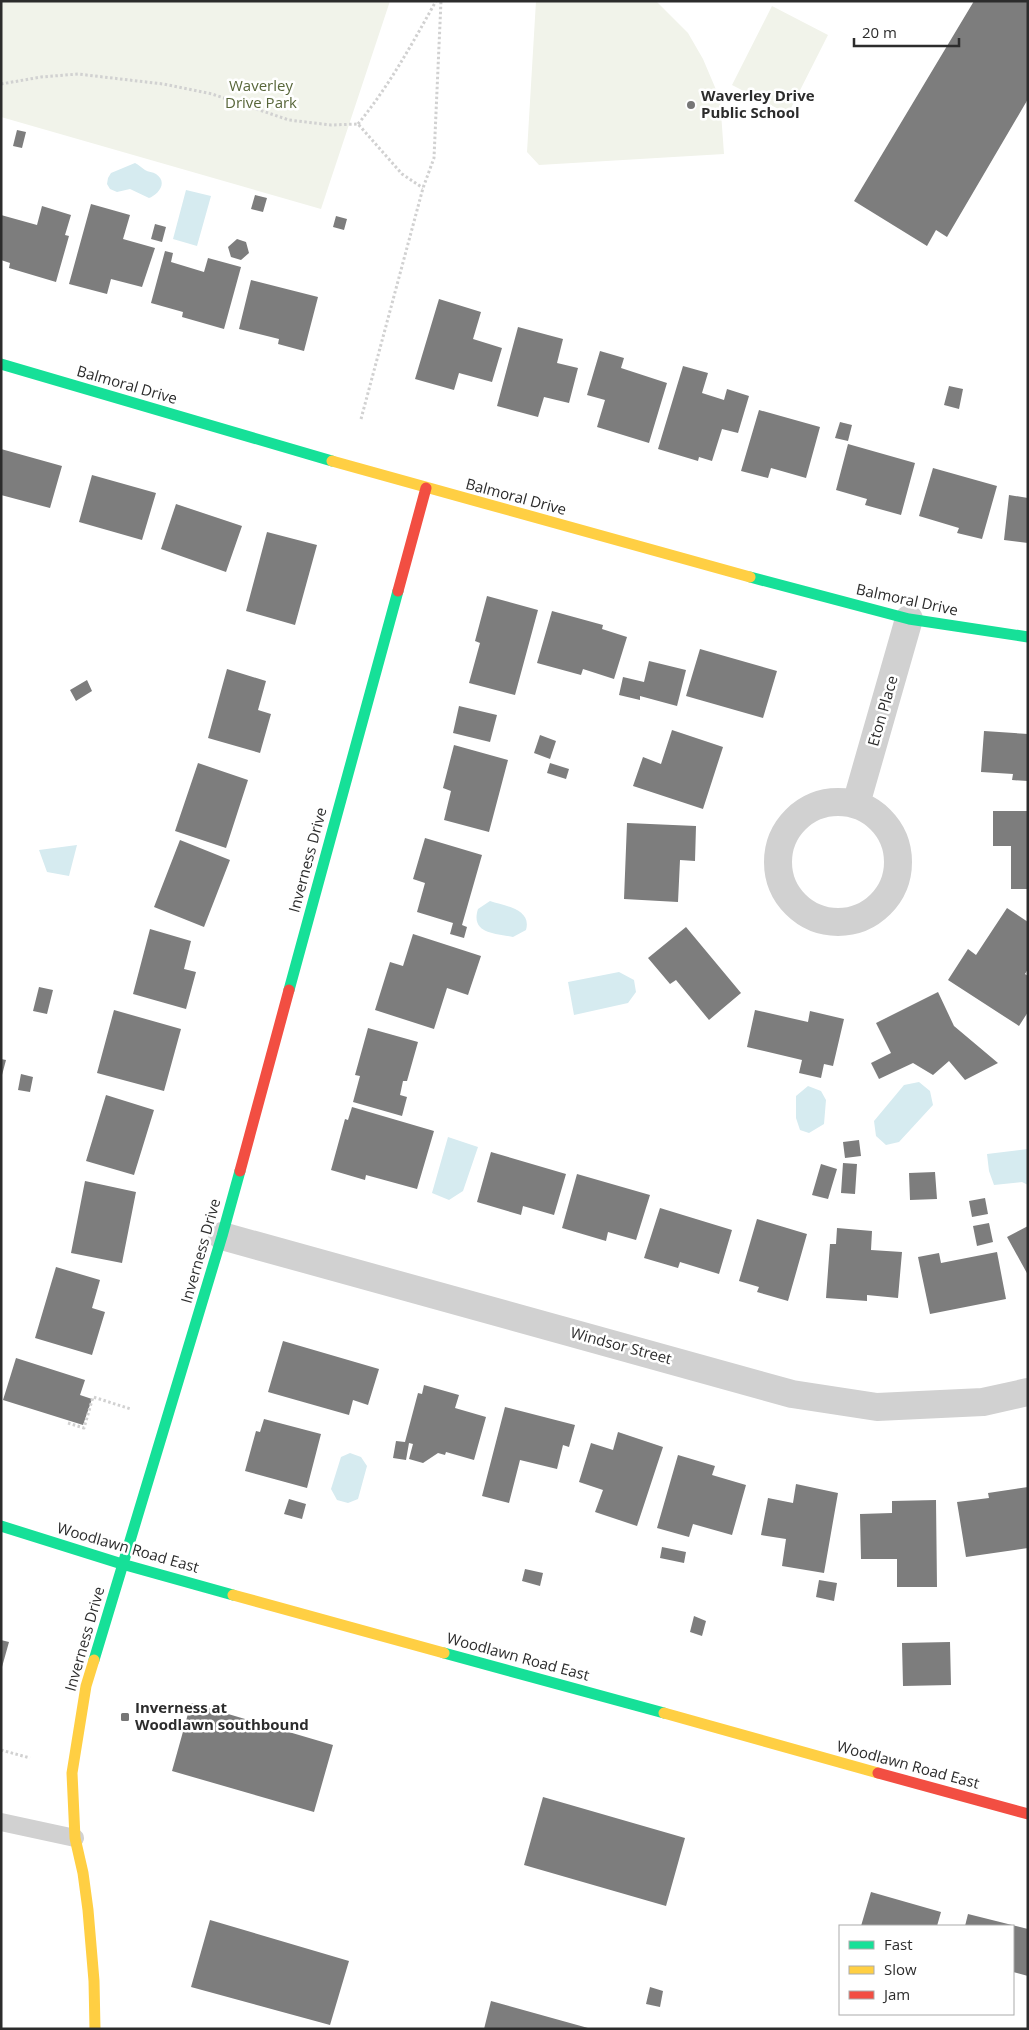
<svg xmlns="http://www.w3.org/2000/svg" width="1029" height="2030" viewBox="0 0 1029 2030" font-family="'Open Sans',sans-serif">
<rect width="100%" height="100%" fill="#fff"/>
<path fill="#f1f3ea" d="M1,1H390L321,209L1,117Z
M536,1H656L688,33L703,59L720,99L724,154L539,165L527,152Z
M772,6L828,35L788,114L732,85Z"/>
<path fill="#d6ebf0" d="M135,163C139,165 141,167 145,170C148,172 153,172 156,174C169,183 157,195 149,198L130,189L117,192L110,189L107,184L108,178L111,173Z
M186,190L211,196L197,246L173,239Z
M77,845L69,876L47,872L39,850Z
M490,901C505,906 532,909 526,930L513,937C496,933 470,934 478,909Z
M619,972L634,980L636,992L628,1003L574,1015L568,982Z
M919,1082L930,1091L933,1105L899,1142L886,1145L876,1136L874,1121L904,1085Z
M808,1086L821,1091L826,1100L824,1124L809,1133L800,1130L796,1118V1096Z
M448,1137L478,1147L463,1191L449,1200L432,1193Z
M1028,1149V1185L1022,1182L994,1185L989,1171L987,1154Z
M350,1453L361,1457L367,1466L358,1499L348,1503L337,1500L331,1489L341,1457Z"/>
<path fill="#7d7d7d" d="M974,1H1028V99L947,237L936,230L927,246L854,201Z
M17,130L26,132L22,148L13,146Z
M255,195L267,198L263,212L251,209Z
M91,204L130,215L123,239L155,248L142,287L111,279L107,294L69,284Z
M42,206L71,215L65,235L69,236L56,282L9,268L10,263L1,260V215L37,225Z
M336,216L347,219L344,230L333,227Z
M155,224L166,227L162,242L151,239Z
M237,239L246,242L249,253L241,260L231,257L228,247Z
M165,251L173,253L171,262L204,272L208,258L241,267L224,329L182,317L183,312L151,303Z
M251,280L318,297L304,351L278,344L279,339L239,329Z
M439,299L481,312L473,339L502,348L492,382L459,373L454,390L415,379Z
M518,327L563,339L557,363L578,368L569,403L544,397L538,417L497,406Z
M600,351L624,358L621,368L667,383L649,443L597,427L605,400L587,395Z
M683,366L708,373L702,393L724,400L727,389L749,396L738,433L722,429L712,461L699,457L698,461L658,449Z
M949,386L963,389L959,409L944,405Z
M759,410L820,427L806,478L771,468L768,478L741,471Z
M840,422L852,425L848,441L835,438Z
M848,444L915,463L901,515L865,505L867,499L836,490Z
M1,449L62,466L50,508L1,495Z
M933,468L997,486L982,539L957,533L959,528L919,516Z
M92,475L156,493L142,540L79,522Z
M1009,495L1028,498V543L1004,540Z
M176,504L242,526L226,572L161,549Z
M267,532L317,545L295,625L246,611Z
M487,596L538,610L515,695L469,683L480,643L475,641Z
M552,611L603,625L602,629L627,637L614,679L583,669L581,675L537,663Z
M700,649L777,671L763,718L686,696Z
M649,661L686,670L677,706L640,696V700L619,695L623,677L644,682Z
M227,669L266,681L258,710L271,714L260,753L208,738Z
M87,680L92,691L76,701L70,690Z
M459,706L497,715L490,742L453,733Z
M672,730L723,747L703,809L633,786L643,757L661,764Z
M984,731L1028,734V781L1012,780L1013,774L981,772Z
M540,735L556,741L550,759L534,753Z
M454,745L508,760L489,832L444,820L451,791L443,788Z
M198,763L248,780L226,848L175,831Z
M550,763L569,769L566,779L547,773Z
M993,811H1028V889H1011V846H993Z
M627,823L696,826L695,861L680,860L678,902L624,899Z
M425,838L482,855L462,925L467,927L464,938L450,934L453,923L417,912L425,883L413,879Z
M180,840L230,860L204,927L154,907Z
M1007,908L1028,922V969L1025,974L1028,976V1012L1019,1026L948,980L968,949L976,955Z
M686,927L741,993L709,1020L676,980L670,984L648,958Z
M150,929L191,941L184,969L196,972L186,1009L133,994Z
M413,934L481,956L468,995L447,988L434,1029L375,1010L390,962L403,966Z
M39,987L53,990L47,1014L33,1011Z
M938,992L954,1026L998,1063L965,1080L949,1061L933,1075L913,1063L879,1079L871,1063L891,1053L876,1023Z
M114,1010L181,1029L164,1091L97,1073Z
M755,1010L808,1022L810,1011L844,1019L833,1066L824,1064L821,1078L799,1073L802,1060L747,1047Z
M368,1028L418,1042L407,1081H403L400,1095L407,1097L402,1116L353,1102L360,1076L355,1075Z
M1,1059L6,1060L2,1075H1Z
M21,1074L33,1077L30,1092L18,1090Z
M106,1095L154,1110L134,1175L86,1161Z
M352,1107L434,1131L417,1189L366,1175L365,1180L331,1170L345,1119L348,1120Z
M859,1140L861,1156L845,1158L843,1142Z
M491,1152L566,1174L554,1215L523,1206L521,1215L477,1202Z
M843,1163L857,1164L855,1194L841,1193Z
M821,1164L837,1169L828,1199L812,1195Z
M935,1172L937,1199L910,1200L909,1173Z
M577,1174L650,1195L636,1240L608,1232L606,1241L562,1228Z
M85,1181L136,1192L122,1263L71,1253Z
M985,1198L988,1214L972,1217L969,1201Z
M660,1208L732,1230L719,1274L680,1262L678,1268L644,1258Z
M757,1219L807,1234L788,1301L757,1292L759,1287L739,1281Z
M989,1223L993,1242L977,1246L973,1226Z
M1028,1226V1275L1007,1237Z
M837,1228L872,1231L871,1250L902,1252L898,1298L867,1295V1301L826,1298L830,1244H836Z
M997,1252L1006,1299L930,1314L918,1257L939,1253L941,1263Z
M56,1267L100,1280L92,1308L105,1312L92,1355L35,1338Z
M283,1341L379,1369L368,1405L353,1400L349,1415L268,1392Z
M16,1358L85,1380L80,1395L92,1399L83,1425L3,1400Z
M424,1385L459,1395L455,1408L486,1417L474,1460L446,1452L445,1455L438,1453L423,1463L409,1459L413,1444L409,1443L406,1460L393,1458L396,1441L405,1442L418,1393L422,1394Z
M505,1407L575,1425L569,1447L563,1445L557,1469L520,1460L509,1503L482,1496Z
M264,1419L321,1434L307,1488L245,1471L256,1431L260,1432Z
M618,1432L663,1447L637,1526L595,1512L603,1490L579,1482L591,1443L613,1450Z
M678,1455L715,1466L712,1475L746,1485L732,1535L693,1524L689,1537L657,1528Z
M796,1484L838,1493L824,1573L782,1566L786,1539L761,1535L768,1498L793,1503Z
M1028,1487V1548L966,1557L957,1502L989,1498L988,1493Z
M289,1499L306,1504L302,1519L284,1514Z
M936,1500L937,1587H897V1559H861L860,1514L892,1513V1501Z
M662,1547L686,1552L684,1563L660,1558Z
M525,1569L543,1573L540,1586L522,1581Z
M819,1580L837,1583L834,1601L816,1597Z
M694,1616L706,1621L702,1636L690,1632Z
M1,1640L9,1642L2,1667H1Z
M950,1642L951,1685L903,1686L902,1643Z
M191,1703L333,1745L314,1812L172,1771Z
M543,1797L685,1838L666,1906L524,1865Z
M871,1892L941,1912L937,1926H861Z
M968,1914L1028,1929V1976L1013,1972V1926H965Z
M210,1920L349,1961L330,2025L191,1987Z
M650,1987L663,1991L660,2007L646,2004Z
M491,2001L588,2028V2029H484Z"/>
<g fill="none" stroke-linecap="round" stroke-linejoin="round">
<path stroke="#d1d1d1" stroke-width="3" stroke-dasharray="2.5 2.5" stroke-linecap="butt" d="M1,84L41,77L78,74L163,84L212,94L289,120L331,125L358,124L402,174L423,188
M358,124C389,86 412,44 436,1
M361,419L423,188L434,158L441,1
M68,1423L84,1428L93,1397L131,1409
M1,1750L30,1758"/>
<path stroke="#d1d1d1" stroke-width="18" d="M1,1822L75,1838"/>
<path stroke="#d1d1d1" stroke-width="28" d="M778 862a60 60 0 1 1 120 0a60 60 0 1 1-120 0Z
M856,804L909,619
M222,1236L792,1394L877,1407L983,1402L1028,1392"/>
<path stroke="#16e098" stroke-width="11" d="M1,364L332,461
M750,577L909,619L1028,637
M289,990L398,591
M1,1526L122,1564L233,1595
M444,1653L664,1713
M94,1660L222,1236L240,1171"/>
<path stroke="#ffcf43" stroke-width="11" d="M332,461L750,577
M233,1595L444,1653
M94,1660L86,1686L72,1773L75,1838L83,1873L88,1910L94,1981L95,2029
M664,1713L878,1773"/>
<path stroke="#f24e42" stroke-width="11" d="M398,591L426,488
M240,1171L289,990
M878,1773L1028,1814"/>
</g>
<g fill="#767676" stroke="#fff" stroke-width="2">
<circle cx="691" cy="105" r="5"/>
<rect x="120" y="1712" width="10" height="10" rx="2.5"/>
</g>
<g text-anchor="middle" stroke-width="5" stroke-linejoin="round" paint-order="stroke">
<g font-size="15" fill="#58663a" stroke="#fff">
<text x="261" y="91">Waverley<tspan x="261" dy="17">Drive Park</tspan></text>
</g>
<g font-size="15" font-weight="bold" fill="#2c2c2c" stroke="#fff" text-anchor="start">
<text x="701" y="101">Waverley Drive<tspan x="701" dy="17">Public School</tspan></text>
<text x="135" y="1713">Inverness at<tspan x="135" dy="17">Woodlawn southbound</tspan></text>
</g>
<g font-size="15" fill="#2c2c2c" stroke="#fff">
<text transform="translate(127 385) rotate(16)" y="5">Balmoral Drive</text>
<text transform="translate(516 497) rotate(15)" y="5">Balmoral Drive</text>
<text transform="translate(907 600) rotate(12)" y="5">Balmoral Drive</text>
<text transform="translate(883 711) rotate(-74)" y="5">Eton Place</text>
<text transform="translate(308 860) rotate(-75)" y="5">Inverness Drive</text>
<text transform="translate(201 1251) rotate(-74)" y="5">Inverness Drive</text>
<text transform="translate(621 1346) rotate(15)" y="5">Windsor Street</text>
<text transform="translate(128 1548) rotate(16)" y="5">Woodlawn Road East</text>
<text transform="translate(85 1639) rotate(-74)" y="5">Inverness Drive</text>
<text transform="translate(518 1657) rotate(15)" y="5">Woodlawn Road East</text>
<text transform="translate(908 1765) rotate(15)" y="5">Woodlawn Road East</text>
</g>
</g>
<rect width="1029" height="2030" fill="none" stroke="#2c2c2c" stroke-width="5"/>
<rect x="839" y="1925" width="175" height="90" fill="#ffffff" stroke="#ababab"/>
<rect x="849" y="1941" width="25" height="8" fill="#16e098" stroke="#ababab"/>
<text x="884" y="1950" font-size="15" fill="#2c2c2c">Fast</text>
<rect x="849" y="1966" width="25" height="8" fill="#ffcf43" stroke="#ababab"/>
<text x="884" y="1975" font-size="15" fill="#2c2c2c">Slow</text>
<rect x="849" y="1991" width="25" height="8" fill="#f24e42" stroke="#ababab"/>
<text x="884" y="2000" font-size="15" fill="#2c2c2c">Jam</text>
<path d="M854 38v8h105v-8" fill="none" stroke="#2c2c2c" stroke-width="2.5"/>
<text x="862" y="38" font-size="15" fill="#2c2c2c" stroke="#ffffff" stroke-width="4" paint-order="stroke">20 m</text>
</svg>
